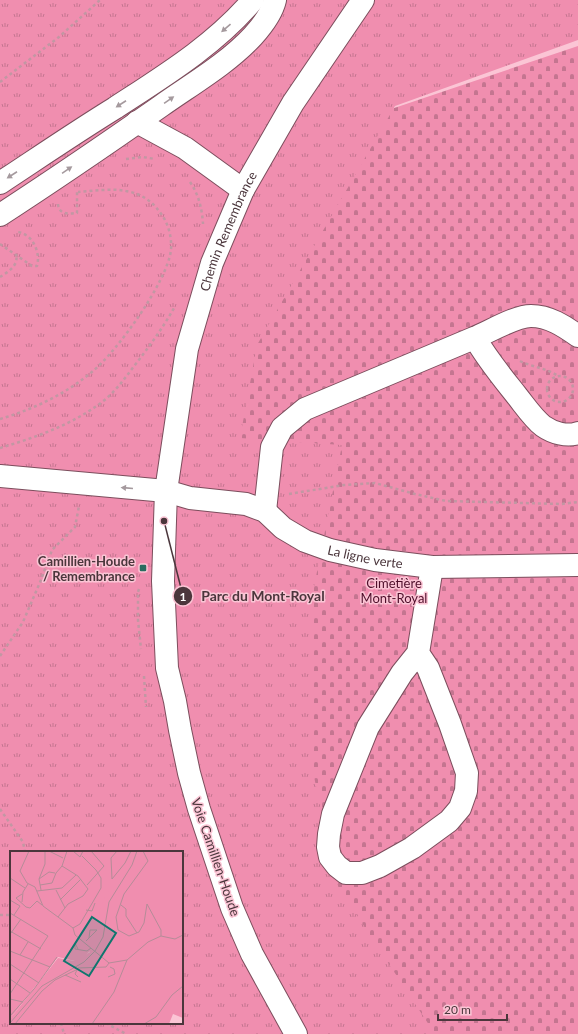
<svg xmlns="http://www.w3.org/2000/svg" width="578" height="1034" viewBox="0 0 578 1034" font-family="Lato,sans-serif">
<defs>
<pattern id="cemetery-stones" width="16" height="16" patternUnits="userSpaceOnUse"><rect width="16" height="16" fill="#f08eaf"/><path d="M2 7V4a2 2 0 0 1 4 0v3zM10 15v-3a2 2 0 0 1 4 0v3z" fill="#c47590"/></pattern>
<pattern id="park-tufts" width="24" height="20" patternUnits="userSpaceOnUse"><rect width="24" height="20" fill="#f08eaf"/><path d="M3 7l-1-3M5 7V3M7 7l1-3M15 17l-1-3M17 17v-4M19 17l1-3" fill="none" stroke="#c47590"/></pattern>
</defs>
<rect width="100%" height="100%" fill="#fbc5d5"/>
<path fill="url(#cemetery-stones)" d="M578,46V1034H343L209,605L264,246L323,132Z"/>
<path fill="url(#park-tufts)" fill-rule="evenodd" d="M0,0H578V40L395,106L257,345L240,438L342,445L312,597L310,759L339,888L435,1034H0ZM11,852H182V1023H11Z"/>
<g fill="none" stroke-linecap="round" stroke-linejoin="round">
<defs>
<g id="minor">
<path d="M137,122L185,148L243,190"/>
<path d="M0,183C38,158 76,132 115,108C164,76 215,45 253,0"/>
<path d="M0,215C54,180 108,143 161,106C192,84 227,64 253,36C262,26 272,13 275,0"/>
<path d="M475,338C487,359 502,377 517,396C525,406 533,418 543,426C553,433 567,437 578,433"/>
<path id="s1" d="M0,476L166,491L190,498L246,504L265,511L283,528L305,541L330,550L375,560L432,567L578,565"/>
<path d="M265,511L272,447L282,428L305,409C361,385 418,362 474,338C489,332 515,316 531,316C549,316 564,326 578,336"/>
<path d="M418,653L428,668L450,724L467,773L466,791L460,808L449,821L412,848L380,866L362,873H346L337,866L330,857L328,847L329,834L333,814L368,727L402,673L418,653L432,567"/>
<path id="s2" d="M296,1034L252,954L232,908L199,809L189,773L180,730L175,701L167,668L163,581L166,491L187,349L212,263L243,190L293,103L363,0"/>
</g>
</defs>
<use href="#minor" stroke="#7c4e5d" stroke-width="24"/>
<path stroke="#c297a3" stroke-width="2.5" stroke-dasharray="3 3" stroke-linecap="butt" d="M0,82L59,37L100,0
M126,159L143,157L155,159
M190,182C199,195 202,209 203,224
M58,204C59,215 69,214 77,213V191
M0,244L32,266H37C41,252 32,233 17,232
M0,277C8,272 19,265 16,255
M520,361C532,367 546,368 558,376
M547 389a13 13 0 1 1 26 0a13 13 0 1 1-26 0Z
M0,419C34,409 66,394 93,371C118,350 167,282 171,250C172,236 168,222 159,211C151,200 139,193 126,191C111,188 94,191 78,192
M0,448C37,437 77,423 107,398C119,387 128,374 138,361C151,344 164,326 174,308
M289,494L344,485L375,483L415,494L446,501L561,504L578,502
M139,589L138,592V620L141,649
M0,656L23,622L41,580L52,550L75,527L79,506
M144,676L146,707
M0,809L23,842L25,852
M0,915H11
M61,1023L64,1034
M106,1023L126,1034"/>
<use href="#minor" stroke="#fff" stroke-width="22"/>
</g>
<defs><path id="oneway-solid" d="M-6-.8H1V-3.2L6.5 0L1 3.2V.8H-6Z"/></defs>
<g fill="#a59a9e">
<use href="#oneway-solid" transform="translate(226 28) rotate(139)"/>
<use href="#oneway-solid" transform="translate(169 100) rotate(-35)"/>
<use href="#oneway-solid" transform="translate(121 104) rotate(147)"/>
<use href="#oneway-solid" transform="translate(67 170) rotate(-34)"/>
<use href="#oneway-solid" transform="translate(12 175) rotate(147)"/>
<use href="#oneway-solid" transform="translate(127 488) rotate(-175)"/>
</g>
<rect fill="#276c5f" stroke="#fbc5d5" stroke-width="1.5" x="139" y="564" width="8" height="8" rx="2"/>
<g text-anchor="middle" stroke-width="3" stroke-linejoin="round" paint-order="stroke">
<g font-size="13" fill="#4b363c" stroke="#fbc5d5">
<text dy="5" stroke="none"><textPath href="#s2" startOffset="836">Chemin Remembrance</textPath></text>
<text dy="5" stroke="none"><textPath href="#s1" startOffset="381">La ligne verte</textPath></text>
<text transform="translate(216 857) rotate(71)" y="5">Voie Camillien-Houde</text>
</g>
<g font-size="13" font-weight="bold" fill="#4b363c" stroke="#fbc5d5" text-anchor="end">
<text x="135" y="566">Camillien-Houde<tspan x="135" dy="15">/ Remembrance</tspan></text>
</g>
<g font-size="13" fill="#4f0f2b" stroke="#fbc5d5">
<text x="394" y="588">Cimetière<tspan x="394" dy="15">Mont-Royal</tspan></text>
</g>
</g>
<g transform="translate(10 851)">
<rect width="173" height="173" fill="#fbc5d5"/>
<path d="M0,0H124L86,94L69,111L48,106L0,168Z" fill="#f08eaf"/>
<path d="M123,0H173V167L163,163L159,173H0V168L48,107L65,110L80,101L76,97L86,85L90,58L95,46Z" fill="#f08eaf"/>
<path fill="none" stroke="#b58c98" stroke-width="1" d="M19,0L10,20L17,32L25,36L33,55L63,77L65,84L99,112L96,116L68,117L65,123L68,126M39,0L53,7M63,0L70,6L73,0M107,0L101,7L102,28L115,12L121,0M133,0L138,10L114,43L106,66L108,79L119,85L129,81L134,72L137,53L151,79V85L165,88L173,84M0,27L15,37M29,28L39,21L45,22M30,34L42,32L46,22L52,15M77,34L94,15L81,0M31,39L29,28L35,13V0M46,39L55,57M27,40L52,37L66,24M12,43L6,47L16,56L20,57L27,50L32,54M0,49L10,55L4,64M50,49L71,28M12,51L13,41L18,33M111,54L116,58V65L127,82M76,59L82,60L85,52M0,62L38,85L0,143M48,66L58,53L73,45L78,38L68,25L52,15L57,0M63,77L70,73L91,37V27L86,19L72,5M0,80L31,98M1,82L11,68M76,90L87,79H80L79,87M68,98L65,92V98L77,100L81,97M0,100L40,116M10,104L18,91M99,112L117,109M0,113L29,132M55,124L71,131M98,126L105,123L104,118L100,116M0,128L20,142M0,148L13,151M0,165L24,138L47,106M0,172L32,135L74,111L85,100L93,86L99,51L122,14L127,0M5,173L32,140L45,129L66,119M82,173L104,141L117,109L138,91L151,85M134,173L146,166L162,144L173,135"/>
<path fill="#0f766e" fill-opacity="0.15" stroke="#0f766e" stroke-width="2" d="M82,66L106,82L79,125L54,110Z"/>
<rect width="173" height="173" fill="none" stroke="#4b363c" stroke-width="2"/>
</g>
<path fill="none" stroke="#4b363c" stroke-width="1.5" d="M164 521L183 596"/>
<g fill="#4b363c" stroke="#fbc5d5" stroke-width="1.5">
<circle cx="164" cy="521" r="4"/>
<circle cx="183" cy="596" r="10"/>
</g>
<g font-size="12" text-anchor="middle" font-weight="bold" fill="#fff">
<text x="183" y="601">1</text>
</g>
<g font-size="14" text-anchor="middle" font-weight="bold" fill="#4b363c" stroke="#fbc5d5" stroke-width="3" stroke-linejoin="round" paint-order="stroke">
<text x="263" y="601">Parc du Mont-Royal</text>
</g>
<path d="M438 1014v6h69v-6" fill="none" stroke="#4b363c" stroke-width="2"/>
<text x="444" y="1014" font-size="12" fill="#4b363c" stroke="#fbc5d5" stroke-width="3" paint-order="stroke">20 m</text>
</svg>
